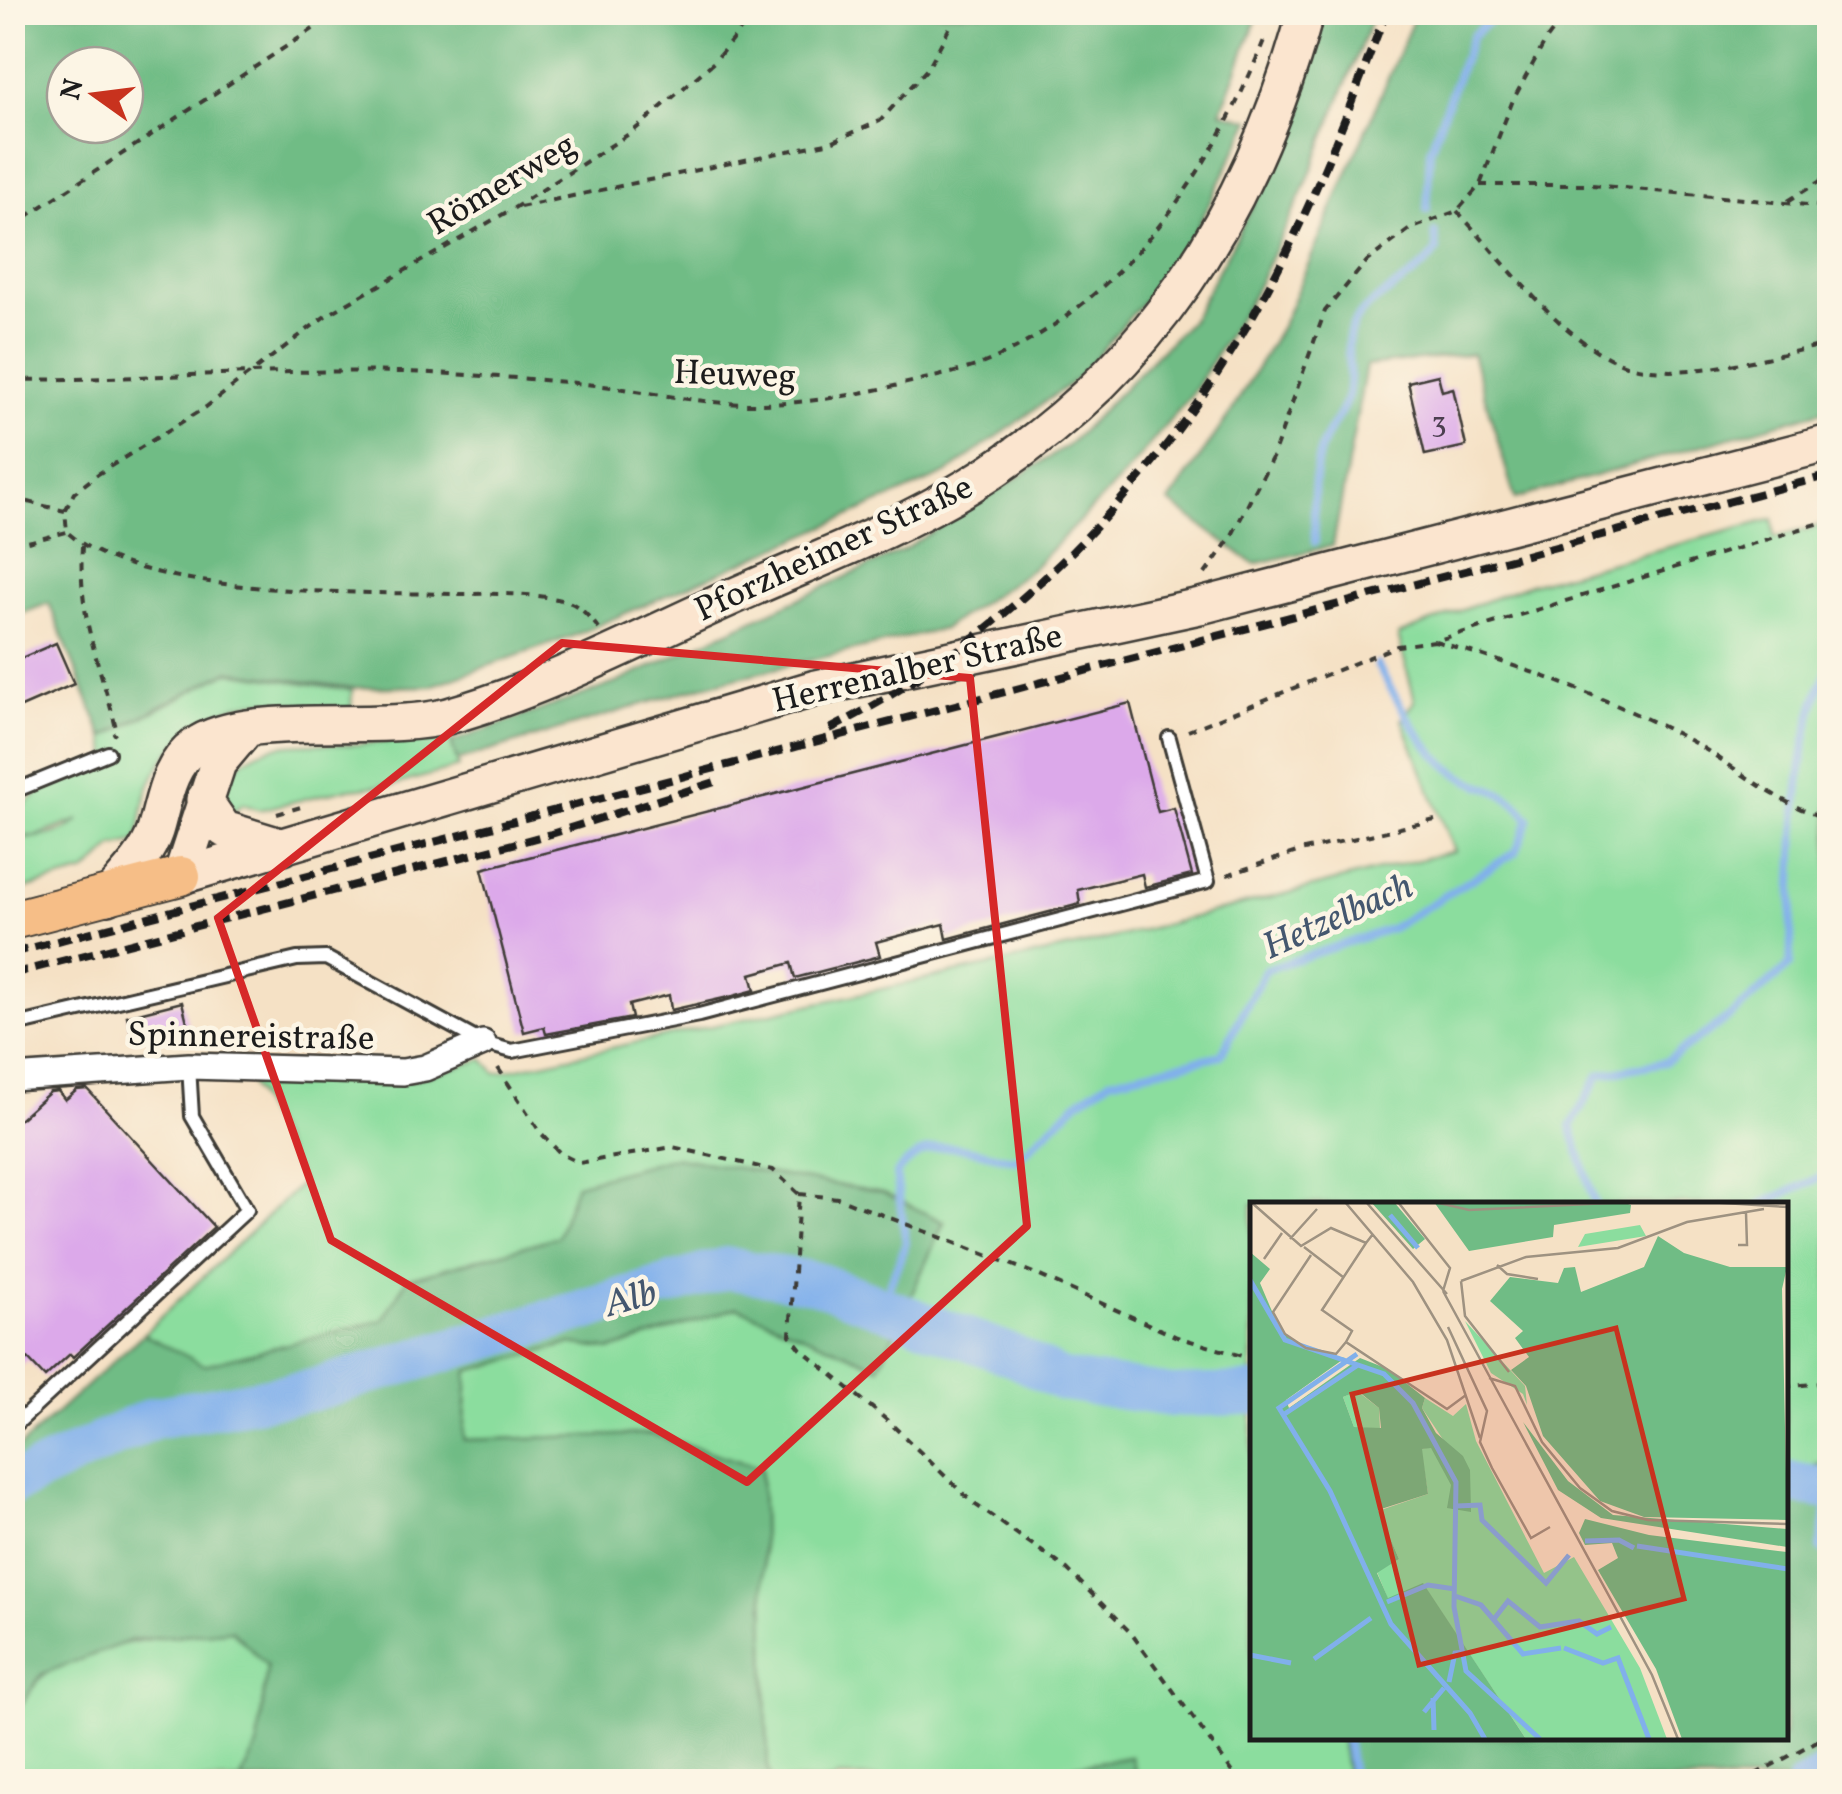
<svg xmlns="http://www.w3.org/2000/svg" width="1842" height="1794" viewBox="0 0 1842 1794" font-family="Vollkorn,serif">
<rect width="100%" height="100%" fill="#fcf5e5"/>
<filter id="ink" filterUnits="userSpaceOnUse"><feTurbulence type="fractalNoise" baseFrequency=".01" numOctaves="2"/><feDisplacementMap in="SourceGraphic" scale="20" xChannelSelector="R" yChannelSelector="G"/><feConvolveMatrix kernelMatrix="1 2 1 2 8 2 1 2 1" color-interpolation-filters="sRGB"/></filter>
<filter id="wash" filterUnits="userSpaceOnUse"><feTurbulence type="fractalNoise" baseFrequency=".0048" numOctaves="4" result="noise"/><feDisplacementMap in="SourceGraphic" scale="40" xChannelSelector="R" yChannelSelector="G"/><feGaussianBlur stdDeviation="2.25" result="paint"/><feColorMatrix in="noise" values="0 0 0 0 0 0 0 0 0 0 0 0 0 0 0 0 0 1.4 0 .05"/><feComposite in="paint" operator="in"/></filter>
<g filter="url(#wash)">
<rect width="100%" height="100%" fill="#f5e1c5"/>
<path fill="#8bdd9e" stroke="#547c5d" stroke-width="2.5" d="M1773,519L1774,538L1829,523V1461L1785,1477L1784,1204H1252V1736L1341,1737L1348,1781H1138L1130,1757L982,1781L838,1777L832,1781H773L768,1771L761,1468L652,1434L464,1440L468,1371L570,1344L611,1350L737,1307L879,1366L944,1222L557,1237L407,1279L383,1320L204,1366L143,1334L302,1183L248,1079L411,1080L483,1059L496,1073L1088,944L1454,851L1402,720L1415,701L1398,635L1530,584Z
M228,672L352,690L351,714C325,711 299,704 274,702C220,697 167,740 148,789C142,805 143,825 136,842L113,847L87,872L13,892V839C35,838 63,836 79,820L37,836L13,837C12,789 72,779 109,762L104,738Z
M448,733L459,767L398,784L342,790L259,810L243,804L227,816C220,800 219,787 231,773C264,733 315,747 362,744C391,742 419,737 448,733Z
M232,1630L267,1665L258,1746L240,1781L13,1782C13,1763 8,1737 13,1719C31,1643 170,1636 232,1630Z"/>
<path fill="#70bc85" stroke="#466c50" stroke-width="2.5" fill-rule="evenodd" d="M13,13H1259L1221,112L1251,120L1185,252L1079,377L946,474L573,636L431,686L352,688L228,671L103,737L49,603L13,617ZM65,65H125V125H65Z
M1320,13H1374L1303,192L1252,297L1191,395L1122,478L1032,569L943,629L706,685L457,761L451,742L616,683L902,551L1067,446L1192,319L1278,159Z
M1416,13H1829V409L1515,499L1472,354L1366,366L1333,546L1254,564L1169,502L1232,411L1283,323Z
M674,1157L884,1193L944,1222L879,1367L737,1307L611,1350L570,1344L468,1371L464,1440L652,1434L761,1468L768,1770L773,1781H240L258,1746L267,1666L232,1630L132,1640L42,1674L13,1717V1453L143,1334L204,1365L383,1320L407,1279L557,1237L576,1184Z
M1829,1461V1781H1348L1341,1737L1784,1736L1785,1477Z
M1131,1757L1138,1781H982Z"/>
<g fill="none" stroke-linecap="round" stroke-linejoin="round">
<path stroke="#81b0eb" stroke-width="8" d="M1427,210L1430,150L1472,36L1499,12
M1315,542C1314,510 1311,473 1323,443C1330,426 1344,412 1348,395C1354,369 1340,345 1356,320C1373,295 1416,281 1437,250L1435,233
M1595,1204L1571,1126L1599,1075L1665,1062L1735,1013L1790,965C1795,873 1789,748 1830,665
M1761,1204L1830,1173
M881,1307L906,1243L896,1174C930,1131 968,1150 1016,1160L1080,1100L1110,1080L1221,1055L1265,970L1392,928L1516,852L1529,819C1503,782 1479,792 1451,769C1418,742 1398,700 1377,665
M1830,1498L1820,1548L1830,1556
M1346,1736L1353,1782"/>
<path stroke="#81b0eb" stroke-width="25" d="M1799,1782L1830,1765"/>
<path stroke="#81b0eb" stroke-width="42" d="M1784,1482L1830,1489
M12,1484L153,1418L313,1390L727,1268L817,1283L1016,1357L1062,1380L1171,1396L1252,1394"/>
</g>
<g id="blocks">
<path fill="#dca9ea" d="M1438,375L1442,391L1453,388L1466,446L1425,455L1408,382Z
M56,643L74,684L12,711V662Z
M1130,703L1158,812L1174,808L1192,875L1145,887L1142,874L1078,890L1080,904L977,931L947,939L944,924L876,942L880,956L795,978L791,963L751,974L755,990L733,996L671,1010L669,995L629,1005L632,1018L546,1034L544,1027L524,1032L482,869Z
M182,1002L188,1026L133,1040L127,1016Z
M87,1089L214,1227L73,1357L70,1354L45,1377L28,1359L12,1374V1126L50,1092L58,1091L65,1100L77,1090Z"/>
</g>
</g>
<g filter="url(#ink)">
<use href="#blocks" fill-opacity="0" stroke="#3d3a35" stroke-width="2.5"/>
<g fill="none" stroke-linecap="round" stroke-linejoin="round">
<defs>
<path id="lane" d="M12,792L108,753
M12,1026L297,959L326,958L483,1043L512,1051L699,1015L1208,881L1169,738
M12,1428L247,1210L192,1116L189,1066"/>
<path id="street" d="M12,1078L189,1066L403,1072L425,1068L483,1043"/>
<path id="secondary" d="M204,800L224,829L283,847
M181,876L816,688L1200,606L1830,443
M181,876L218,763L245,731
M108,897C124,878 147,856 155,831C164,802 167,766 195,746C245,709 380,734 448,716C545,689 638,639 730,598C810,562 895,531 970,485C1150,374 1251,213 1306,12"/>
<path id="primary" d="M12,920L181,876"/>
</defs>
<use href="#lane" stroke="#3d3a35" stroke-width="18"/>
<use href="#street" stroke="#3d3a35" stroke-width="30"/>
<use href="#secondary" stroke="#3d3a35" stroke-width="40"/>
<use href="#primary" stroke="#3d3a35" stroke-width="42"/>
<path stroke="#3d3a35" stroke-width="4" stroke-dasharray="8 8" stroke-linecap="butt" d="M1480,185H1591L1830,207
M1788,201L1830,175
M520,207L831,142L880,121L928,68L958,12
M1457,211C1501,258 1560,338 1618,362C1674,386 1771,355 1830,344
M12,226L339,12
M12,380C159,379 305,366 452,374C502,377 553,380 603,386C650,392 697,403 746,404C799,405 851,396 903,384C931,377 964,372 991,360C1123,302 1213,171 1264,40
M12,498L65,511
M12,546L67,532
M82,546C78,621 100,662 117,732L113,735
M1205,574L1231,537L1273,456L1325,311L1367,261L1410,229L1457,211L1480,185L1513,100L1546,40L1567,12
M599,629C593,621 581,607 571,603C542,592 488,594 456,594C358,592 140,598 67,532L65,511L74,493L98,474L206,407L324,317L514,208L632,132L714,62L755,12
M1435,641C1523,667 1610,698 1691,741C1739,768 1776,805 1830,819
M1188,731L1397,646L1435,641L1830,520
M277,814L301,807
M1227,875L1300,851L1435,820
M498,1068L540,1132L561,1154L579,1163L673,1147L773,1170L799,1194L790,1335L801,1349L888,1421L973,1503L1067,1569L1131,1633L1240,1782
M799,1194L838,1198L1031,1272L1177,1337L1252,1359
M1784,1387L1830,1382
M1741,1782L1830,1734"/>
<use href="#lane" stroke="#fff" stroke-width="12"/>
<use href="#street" stroke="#fff" stroke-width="25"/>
<use href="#secondary" stroke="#fbe5cf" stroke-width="35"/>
<use href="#primary" stroke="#f6be87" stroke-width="38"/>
<path stroke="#1c1c1c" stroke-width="8" stroke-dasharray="15 8" stroke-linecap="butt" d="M830,729C1014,636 1170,471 1267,290C1315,201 1350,106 1386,12
M12,953L1830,475
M12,974L551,834L721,780"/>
</g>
</g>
<path fill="none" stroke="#d62828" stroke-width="8" stroke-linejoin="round" d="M562,643L970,678L1027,1226L747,1482L331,1240L218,918Z"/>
<g text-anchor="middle" stroke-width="9" stroke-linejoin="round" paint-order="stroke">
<g font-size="30" fill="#4c3f50">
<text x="1439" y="432">3</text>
</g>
<g font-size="35" fill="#1c1c1c" stroke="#fcf5e5">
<text transform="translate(501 183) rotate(-31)" y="12">Römerweg</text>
<text transform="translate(735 373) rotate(2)" y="12">Heuweg</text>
<text transform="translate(833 547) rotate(-25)" y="12">Pforzheimer Straße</text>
<text transform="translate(917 667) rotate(-13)" y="12">Herrenalber Straße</text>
<text transform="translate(251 1035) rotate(1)" y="12">Spinnereistraße</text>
</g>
<g font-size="38" font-style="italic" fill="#44576f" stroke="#fcf5e5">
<text transform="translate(1337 915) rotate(-24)" y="13">Hetzelbach</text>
<text transform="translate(630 1297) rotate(-16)" y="13">Alb</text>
</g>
</g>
<g transform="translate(1250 1202)">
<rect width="538" height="538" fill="#f5e1c5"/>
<path d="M390,23L396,34L328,45L335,32ZM215,119L275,184L277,203L273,192L241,171ZM107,189L129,206L130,227L104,225L93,195ZM175,196L203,214L216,202L226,239L294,371L324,355L390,466L417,537H276L173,382L138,397L127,370L149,357L128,309L178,292L171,247L181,245L220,310L204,254L172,206Z" fill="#8bdd9e"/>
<path d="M121,0H144L175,37L163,47ZM184,0H372L381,3L380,11L304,23L303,35L219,49ZM408,34L434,51L480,65H537L532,87L537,318L394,315L350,299L293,234L276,184L261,168L279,155L265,136L273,129L240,99L260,75L308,81L314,66L325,65L331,90L394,65ZM0,50L20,67L10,81L30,128L55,147L95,156L36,198L39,206L110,156L138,167L175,196L172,206L186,231L213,254L220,268L221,310L197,306L201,283L181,246L172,247L178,292L128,308L149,357L127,371L138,396L173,381L276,537H0ZM108,189L129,206L131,226L104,225L93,195ZM273,220L318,279L363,313L537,327V345L351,316L308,288ZM335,317L399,333L537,350V537H432L406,467L348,368L368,356L362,341L335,343L329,331Z" fill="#70bc85" fill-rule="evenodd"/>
<path fill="none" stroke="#81b0eb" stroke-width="5" d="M140,13L168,46M0,78L35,138L134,172L163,201L206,280L204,405L216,469L290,537M107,152L29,206L80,289L141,422L220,511L235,537M33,213L108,163M206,304L230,303L232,318L296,381L319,353M335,339L369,338L384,346M387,344L538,367M205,394L231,403L273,452L311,446M137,400L178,383L205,387M244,417L258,399L290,425L329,419L347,432L361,425M314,446L353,461L368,456L399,537M0,453L41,461M64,457L121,416M199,480L205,451L214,450M183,496L184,528M174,510L194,486"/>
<path fill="none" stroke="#9e9281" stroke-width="2.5" d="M1,0L51,44L81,26L116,41L123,32M95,0L163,80L197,138L230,236M116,0L197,92M148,0L200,66L193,89M185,0L219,8L378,0M457,0L538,5M40,37L67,7M116,41L72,108L102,129L96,140L197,207L216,193M488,43H497L496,11M54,45L93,75M61,53L23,110L35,132L56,146L86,152L96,140M14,57L32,31M247,63L257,72L288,77M211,79L276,55L368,46L437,20L514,7M211,79L215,114L259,170M193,89L402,473L428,537M198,125L237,209L230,240L242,266L281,336L300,325M239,176L265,184L292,240L330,286L362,309L398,318L538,322"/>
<path fill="#c8321e" fill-opacity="0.15" stroke="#c8321e" stroke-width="5" d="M366,126L434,397L169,463L102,192Z"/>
<rect width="538" height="538" fill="none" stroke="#1c1c1c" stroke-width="5"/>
</g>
<rect width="1842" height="1794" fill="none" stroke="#fcf5e5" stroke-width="50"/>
<g transform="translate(95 95) rotate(284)"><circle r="48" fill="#fcf5e5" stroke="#a29e95" stroke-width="2.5"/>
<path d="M0-8L18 38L0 25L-18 38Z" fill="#c8321e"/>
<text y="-15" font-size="28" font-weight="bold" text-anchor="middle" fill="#1c1c1c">N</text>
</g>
</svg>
